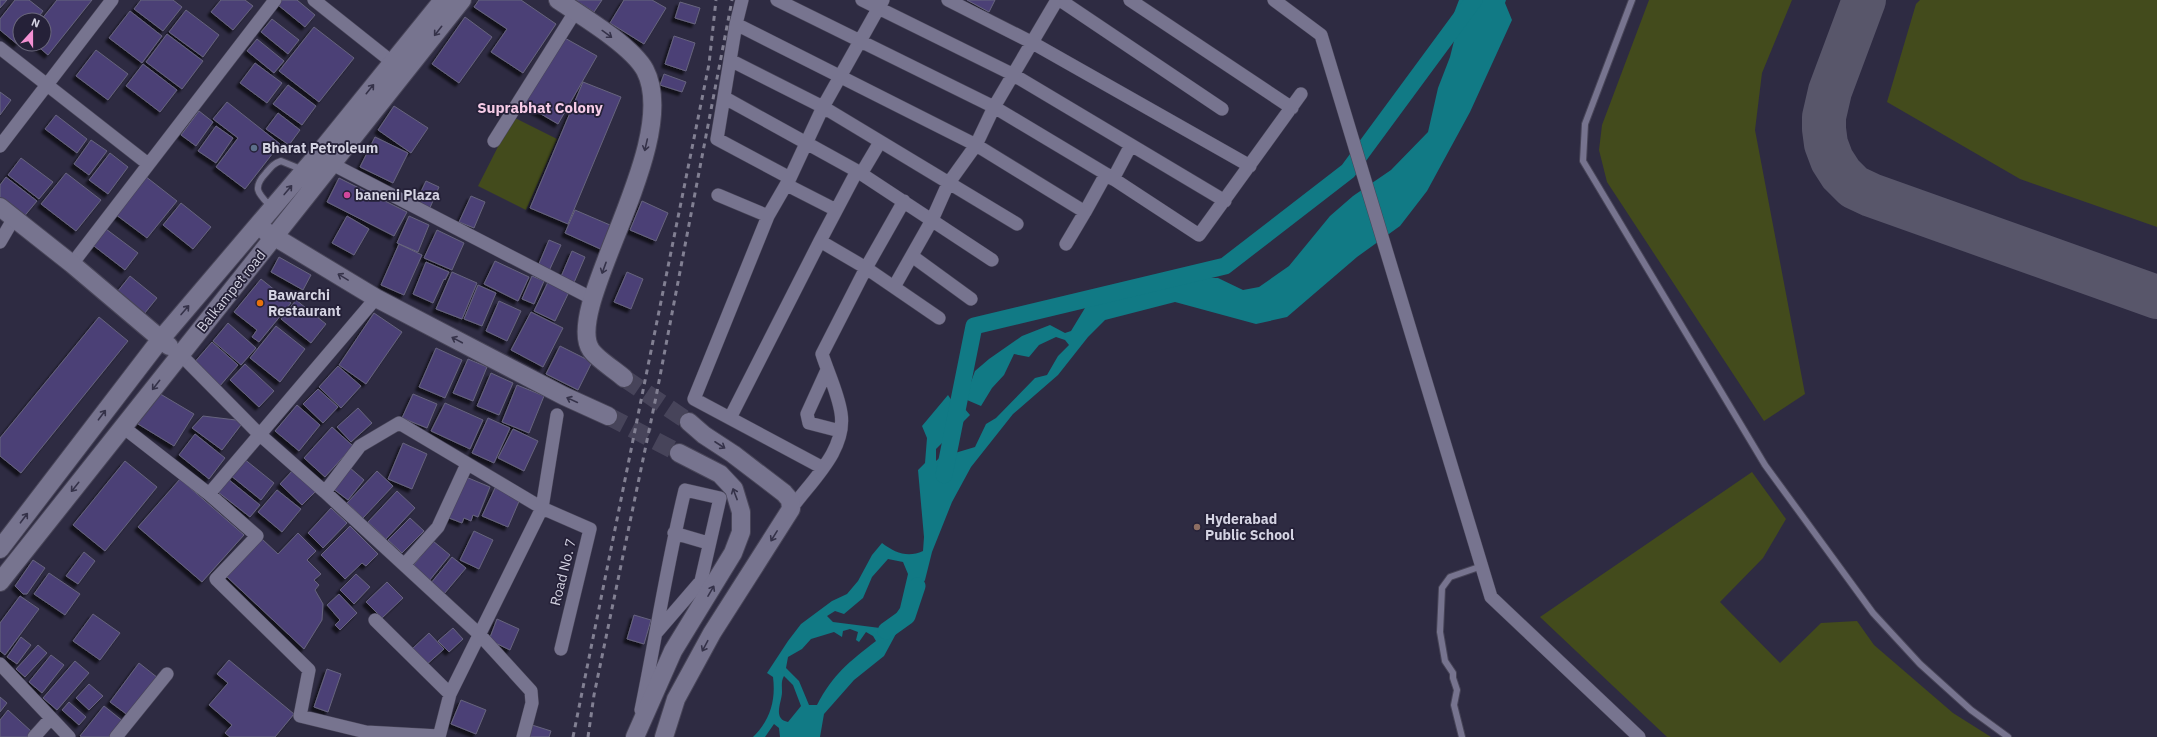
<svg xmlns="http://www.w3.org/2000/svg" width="2157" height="737" viewBox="0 0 2157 737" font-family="'IBM Plex Sans',sans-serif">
<defs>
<filter id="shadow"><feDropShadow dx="-3.5" dy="3.5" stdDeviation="1" flood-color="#0009"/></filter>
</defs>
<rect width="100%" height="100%" fill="#2e2b42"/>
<path fill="#434b1c" d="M1649,0H1792L1762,73L1755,130L1805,394L1764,421L1607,182L1599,150L1602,125Z
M1920,0H2157V227L2020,179L1887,102L1916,4Z
M513,117L557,139L526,210L478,186Z
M1752,472L1786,519L1763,558L1720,602L1780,663L1821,623L1857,621L1874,645L1953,713L1991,737H1667L1540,617Z"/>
<path fill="#117a85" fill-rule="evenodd" d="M1459,0H1506L1505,3L1512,20L1470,112L1427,191L1400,226L1357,257L1287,317L1256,324L1175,302L1105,320L1088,337L1058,375L1013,414L971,467L952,502L932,552L925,580L884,656L854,680L824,714L820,737H780L779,728L774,724L765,737H753C770,720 776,701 773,677L767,673L788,641L801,624L832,601L847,594L858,581L872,555L882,543C895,553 908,558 923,551L924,537L918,470L925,463L927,438L922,426L948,395L952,401L958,398V388L968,390L975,371L989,359L1022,336L1050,325L1065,333L1071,331L1088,303L1156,290L1199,278H1218L1243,290L1259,287L1289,266L1330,216L1353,196L1391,170L1428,132L1438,88L1450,57L1456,33L1451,21ZM1056,337L1065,340L1069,345L1058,356L1047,375L1035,378L996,418L986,424L975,447L955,453H945L936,461V449L970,415L964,408L967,400L981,406L992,388L1004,375L1014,354L1029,357L1039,345ZM888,559L903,562L908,574L900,608L893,618L894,622L889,626L880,628L833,622L827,616L835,611L844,614L863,598L872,577ZM850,629L858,632L856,640L859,642L866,632L873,636L876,641C849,662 833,674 817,705H809L799,681L786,668L788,657L802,649L811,639L834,632L842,637L843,631ZM784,676L793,685L801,706L788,722C772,719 782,702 782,692C782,686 781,681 784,676Z"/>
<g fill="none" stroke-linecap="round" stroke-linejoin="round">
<path stroke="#117a85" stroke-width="17" d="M944,475L974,326L1225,266L1348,171L1474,0
M886,631L907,616L917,586"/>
<path stroke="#58566a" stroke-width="44" d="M1864,0L1830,91L1824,117V129L1826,144L1832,160L1841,174L1854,187L1871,195L2157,297"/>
</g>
<path fill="#4b4176" stroke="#67647e" filter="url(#shadow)" d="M0,0H7L0,8Z
M15,0H29L43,11L36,20H20V41L17,44L0,30V19Z
M57,0H92L48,55L35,44H44V20H41Z
M141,0H173L182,7L163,31L134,9Z
M221,0H245L253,6L233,30L211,12Z
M282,0H297L315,15L305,27L278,5Z
M479,0H521L556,24L523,73L491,52L507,29L474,7Z
M575,0H602L594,12Z
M624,0H652L666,8L644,44L610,23Z
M967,0H995L989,12Z
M680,2L700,8L695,24L675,18Z
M186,10L219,35L203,57L169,32Z
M130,11L162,36L142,63L109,38Z
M465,17L492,37L459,83L432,64Z
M272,19L299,40L288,54L261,32Z
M314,27L354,58L319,102L279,71Z
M167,34L203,61L182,89L146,62Z
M674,36L695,43L686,71L665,64Z
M563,37L597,56L558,124L524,104Z
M257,39L284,61L274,73L247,51Z
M96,50L128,74L108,100L76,76Z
M255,63L282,83L267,103L240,83Z
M143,64L177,90L160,112L126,86Z
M664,74L686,82L682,92L660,85Z
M583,82L621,97L568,224L530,208Z
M288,85L316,106L302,125L273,104Z
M0,92L11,100L0,115Z
M227,102L280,144L245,189L216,167L238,138L213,119Z
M394,106L428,128L411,153L378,130Z
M199,111L213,122L196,146L181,135Z
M278,113L300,130L289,145L266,129Z
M56,115L87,139L77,153L45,129Z
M216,126L233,138L216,163L198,151Z
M375,137L408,153L393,183L360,167Z
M91,140L107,151L89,175L74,164Z
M110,153L128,167L108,194L89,180Z
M21,158L53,182L39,199L8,175Z
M66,173L101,200L76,231L41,204Z
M145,176L177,201L147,238L115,214Z
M6,177L37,201L22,219L0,201V185Z
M339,178L407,212L394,236L327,202Z
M426,181L439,187L429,210L415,204Z
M471,196L485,202L474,228L459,222Z
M642,201L668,213L656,241L630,230Z
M181,203L211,227L193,249L163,225Z
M575,210L617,228L607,252L565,233Z
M347,216L369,229L354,255L332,243Z
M409,216L429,225L418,252L397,243Z
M106,229L138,253L125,270L94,246Z
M437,230L464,243L452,270L424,258Z
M549,240L561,245L549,271L538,266Z
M399,244L422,255L404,295L381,285Z
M572,251L585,257L573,285L560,279Z
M279,257L311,275L303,290L271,272Z
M495,261L529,277L518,301L484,284Z
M426,262L449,272L445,280L444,279L433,303L413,294Z
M452,272L477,283L462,319L436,309Z
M627,272L643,279L631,309L614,302Z
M130,276L157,298L140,319L113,297Z
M532,276L544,281L534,304L522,299Z
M261,279L291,303L259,342L252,337L257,330L234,312Z
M548,282L569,292L555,321L534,311Z
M478,285L496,293L482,326L464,319Z
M296,300L326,324L311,343L281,319Z
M499,301L521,311L507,341L486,331Z
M531,312L563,328L543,367L511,350Z
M374,313L402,332L366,384L339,365Z
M99,317L128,341L21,473L0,456V438Z
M228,323L256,348L241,365L213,341Z
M276,326L305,349L280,382L250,358Z
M212,342L238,365L219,387L193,364Z
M560,346L592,362L578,390L546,374Z
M436,348L462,360L445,398L419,387Z
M468,359L487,367L473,401L453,393Z
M245,364L274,391L259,407L230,380Z
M338,366L361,386L341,408L319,387Z
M491,373L513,383L499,415L477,406Z
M517,385L544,396L529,433L502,422Z
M318,389L338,407L323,423L303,404Z
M157,392L194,414L174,446L138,424Z
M413,394L437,404L427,428L402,418Z
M445,403L483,420L470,449L431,431Z
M297,405L320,425L299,451L275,431Z
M358,408L372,423L351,442L337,427Z
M203,416L244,421L222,450L192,428Z
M488,418L510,428L494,463L472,453Z
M332,427L353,446L325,477L304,458Z
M513,429L538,441L524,471L498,458Z
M195,434L225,458L209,479L179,455Z
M403,443L427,454L412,489L388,479Z
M243,458L274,483L261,500L230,475Z
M125,461L157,487L105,551L73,525Z
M349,467L364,480L348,500L332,488Z
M293,470L315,492L302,505L280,484Z
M377,471L393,486L363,518L347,503Z
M466,477L490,487L478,517L473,515L471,521L464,518L462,523L449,518Z
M180,479L244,535L202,582L138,527Z
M228,479L260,505L250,517L218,492Z
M495,488L520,499L508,527L482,516Z
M277,490L301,509L282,532L258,512Z
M397,491L415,508L386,539L368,522Z
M331,508L347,523L323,548L308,533Z
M410,518L424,531L402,553L388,540Z
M350,526L378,554L366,566L362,563L345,579L321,555Z
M474,531L493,540L479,569L460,560Z
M298,533L316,551L307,560L321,574L314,580L319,585L315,590L323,604L322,620L304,649L226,576L262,539L278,554Z
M433,541L450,555L429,581L412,567Z
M84,552L95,561L78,584L66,576Z
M452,557L466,568L444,594L431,583Z
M33,560L45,568L27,594H23L15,586Z
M49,573L80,594L65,615L34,594Z
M356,574L370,587L354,604L340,590Z
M387,582L403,598L382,618L366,602Z
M339,594L357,613L340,630L335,625L340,620L327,605Z
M20,596L39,609L5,655L0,651V623Z
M93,614L120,633L100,660L73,641Z
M634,615L651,620L644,644L627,639Z
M497,619L519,629L510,650L489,640Z
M453,628L463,639L449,652L438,641Z
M429,633L444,649L425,666L411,650Z
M21,637L31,645L17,664L7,657Z
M38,645L47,653L25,677L16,669Z
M51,655L64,665L42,693L29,682Z
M229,660L294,714L275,737H230L225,733L232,725L209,705L228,683L217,674Z
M75,661L89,673L57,710L43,698Z
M139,663L158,678L129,716L110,702Z
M327,669L341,674L328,712L314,707Z
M89,684L103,696L89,710L76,698Z
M0,697L7,703L0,712Z
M461,700L486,710L476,734L451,724Z
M69,702L86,717L79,725L62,710Z
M104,706L124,722L112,737H82L80,736Z
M8,710L32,732L28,737H0V720Z
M532,725L551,731L549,737H528Z"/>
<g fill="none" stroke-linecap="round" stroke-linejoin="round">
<path stroke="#47445a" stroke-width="18" stroke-dasharray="18 9" stroke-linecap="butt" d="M624,378L689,422
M608,416L679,453"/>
<defs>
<path id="lane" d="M1632,0L1585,124L1583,161L1765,465L1873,613L1920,664L1971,710L2008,737
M272,208C259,194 251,189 266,173C271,167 274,163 281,161L303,170
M1462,737L1454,705L1457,690L1453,678V673L1445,661L1440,632L1442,588L1450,577L1482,566"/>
<path id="street" d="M314,0L392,62
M742,0L736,24L717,139L790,178L787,185L836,210
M777,0L994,107L1106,174L1199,235L1301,94
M862,0L1012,74L1225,201
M948,0L1031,42L1250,166
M1060,0L1222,109
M1130,0L1292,108
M1274,0L1321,35L1491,597L1639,737
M736,24L976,145L1085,212L1106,174
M0,48L148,164
M730,60L823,107L1017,224
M725,98L857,171L992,260
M494,141L575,12
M0,146L112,0
M332,164L593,299
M861,174L880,142
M1113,179L1131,145
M718,195L768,216
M820,241L866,268L904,201
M0,242L14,218
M1066,244L1085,212
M912,256L971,299
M72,264L275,0
M894,287L932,220L948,184L976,145L994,107L1057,0
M180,354L259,434L325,492L480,635L531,691L532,703L523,737
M827,370L807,414L809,423L840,431
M730,418L820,241L857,171
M123,427L209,494L257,536L216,579L309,670L300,716L366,732L439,736
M823,468L694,399L768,216L790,178L823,107L883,0
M325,492L360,446L399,423L542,508L590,529L561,649
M209,494L376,298
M791,509C811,481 847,450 841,413C838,393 828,373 822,354L866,268L939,318
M674,533L708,543
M404,565L438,527L467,464
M375,620L450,694
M0,664L69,737
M641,710C656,637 667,563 685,490L720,498L701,581L657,632
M34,737L51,718
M116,737L167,674
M439,737L450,694L542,508L557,415"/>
<path id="secondary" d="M558,0C582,16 632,46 645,70C683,143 562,308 591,350C597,359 615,370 624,378
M0,207L72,264L169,346
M265,231L376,298L564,396L608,416
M0,549L160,340L320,152L443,0
M0,582L462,0
M635,737L673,651L733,553L741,532V512L734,489L720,474L679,453
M664,737L676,699L712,633L791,509L790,500L784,493L733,454L704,435L689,422"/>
</defs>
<use href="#lane" stroke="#484558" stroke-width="8"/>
<use href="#street" stroke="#484558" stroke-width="14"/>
<use href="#secondary" stroke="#484558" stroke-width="20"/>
<use href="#lane" stroke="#77748f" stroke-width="6"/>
<use href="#street" stroke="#77748f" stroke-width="13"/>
<use href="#secondary" stroke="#77748f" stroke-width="18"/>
<path stroke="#828093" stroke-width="3" stroke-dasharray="5 5" stroke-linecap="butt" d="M573,737L709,64L716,0
M588,737L594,695L656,397L732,0"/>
</g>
<defs><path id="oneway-shaft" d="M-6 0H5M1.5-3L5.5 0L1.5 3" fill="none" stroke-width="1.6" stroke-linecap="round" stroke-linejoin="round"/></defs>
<g stroke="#353249">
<use href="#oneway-shaft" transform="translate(438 31) rotate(128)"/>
<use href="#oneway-shaft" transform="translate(607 34) rotate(36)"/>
<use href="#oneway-shaft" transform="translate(370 89) rotate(-51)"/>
<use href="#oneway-shaft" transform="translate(646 145) rotate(103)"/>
<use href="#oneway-shaft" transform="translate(288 190) rotate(-50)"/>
<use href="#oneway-shaft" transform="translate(604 268) rotate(110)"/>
<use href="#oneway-shaft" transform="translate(343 277) rotate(-149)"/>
<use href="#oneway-shaft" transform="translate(185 310) rotate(-49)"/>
<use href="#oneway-shaft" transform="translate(457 340) rotate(-152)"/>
<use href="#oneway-shaft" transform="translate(156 385) rotate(128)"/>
<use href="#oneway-shaft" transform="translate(572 400) rotate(-155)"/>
<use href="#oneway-shaft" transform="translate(102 415) rotate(-53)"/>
<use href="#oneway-shaft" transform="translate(720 445) rotate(33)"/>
<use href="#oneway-shaft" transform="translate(75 487) rotate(129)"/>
<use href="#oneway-shaft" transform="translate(735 494) rotate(-111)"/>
<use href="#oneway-shaft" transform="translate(24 518) rotate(-53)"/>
<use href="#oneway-shaft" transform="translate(774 536) rotate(122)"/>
<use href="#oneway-shaft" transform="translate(711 591) rotate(-60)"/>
<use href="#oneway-shaft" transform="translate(705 646) rotate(118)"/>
</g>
<circle fill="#5c6f8a" stroke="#252138" stroke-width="1.5" cx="254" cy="148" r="4"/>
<circle fill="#d1479c" stroke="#252138" stroke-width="1.5" cx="347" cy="195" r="4"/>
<circle fill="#e8710a" stroke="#252138" stroke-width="1.5" cx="260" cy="303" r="4"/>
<circle fill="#8d6e63" stroke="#252138" stroke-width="1.5" cx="1197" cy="527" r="4"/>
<g text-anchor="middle" stroke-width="3.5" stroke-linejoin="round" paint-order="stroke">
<g font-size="14" font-weight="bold" fill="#d4d3e2" stroke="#252138" text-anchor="start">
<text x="262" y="153">Bharat Petroleum</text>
<text x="355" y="200">baneni Plaza</text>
<text x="268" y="300">Bawarchi<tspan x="268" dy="16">Restaurant</tspan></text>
<text x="1205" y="524">Hyderabad<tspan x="1205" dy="16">Public School</tspan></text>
</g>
<g font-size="14" fill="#d4d3e2" stroke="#252138">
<text transform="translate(231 291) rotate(-51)" y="5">Balkampet road</text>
<text transform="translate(563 572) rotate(-76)" y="5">Road No. 7</text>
</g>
<g font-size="15" font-weight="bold" fill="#f7cce7" stroke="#252138">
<text x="540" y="113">Suprabhat Colony</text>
</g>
</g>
<g transform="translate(32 32) rotate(21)"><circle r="19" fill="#252138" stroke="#6b687c"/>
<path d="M0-3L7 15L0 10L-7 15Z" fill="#f491d3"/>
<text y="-6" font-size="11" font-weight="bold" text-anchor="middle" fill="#d4d3e2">N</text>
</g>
</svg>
